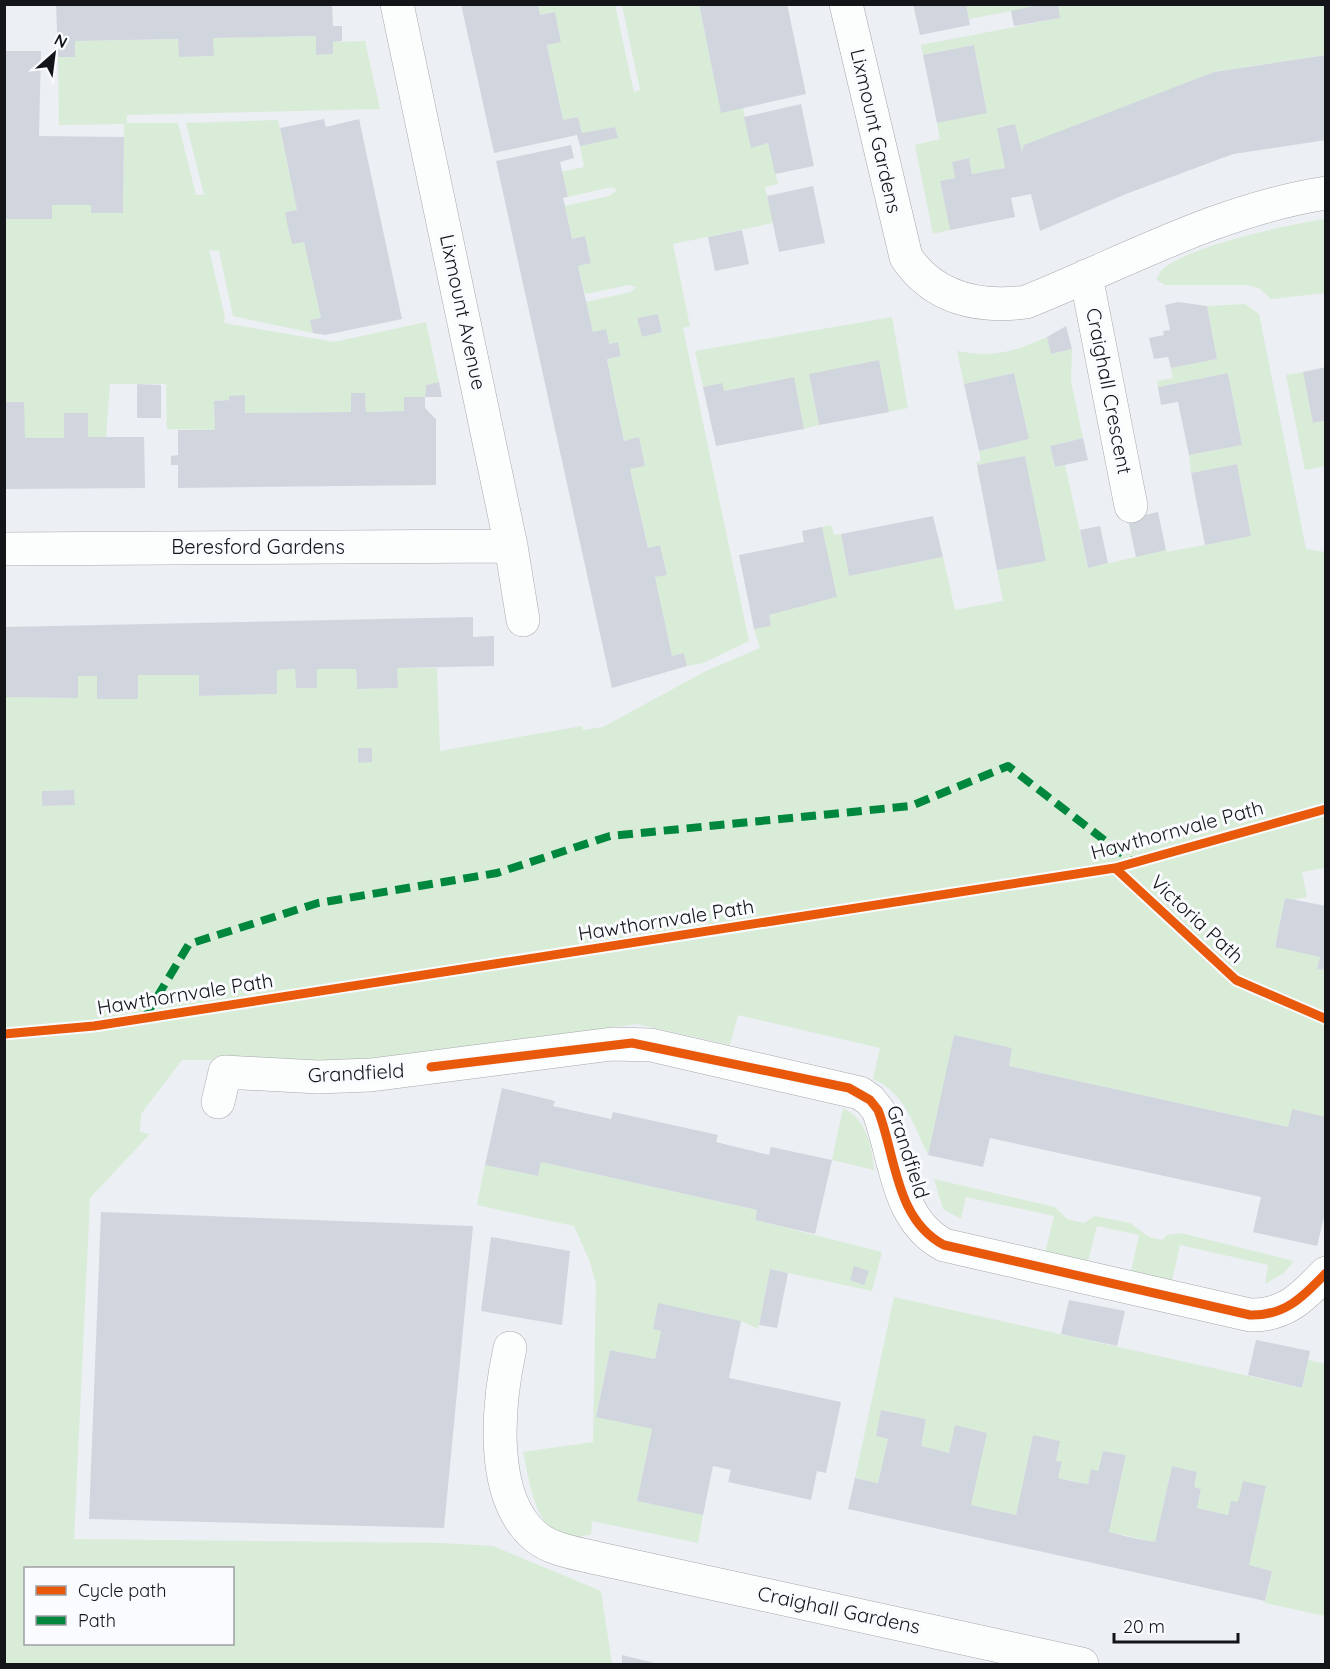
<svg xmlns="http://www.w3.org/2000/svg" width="1330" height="1669" viewBox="0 0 1330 1669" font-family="Quicksand,sans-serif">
<rect width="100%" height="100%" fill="#eceff4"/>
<path fill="#d9ecd7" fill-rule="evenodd" d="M966,4L1044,5L969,19Z
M538,5H615L634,92L640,90L622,5H699L721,112L743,108L751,147L768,143L778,184L765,187L773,223L673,244L690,326L683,328L749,641L703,663L687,666L684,653L672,656L655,577L667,574L660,545L648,548L630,469L645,466L639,438L624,441L607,359L621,356L618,342L609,344L593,332L586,302L631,292L636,287L629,285L585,294L578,266L591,262L585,236L572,239L565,206L609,196L617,190L612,187L568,197L562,172L584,167L580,146L617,138L615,127L582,133L578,117L563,120L547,45L561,42L555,12L540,15ZM658,314L662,332L642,337L638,318Z
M1058,5H1325V55L1214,72L1027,145L1022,152L1015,125L998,127L1005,168L972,174L969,158L952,162L955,178L940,181L950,230L933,234L915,145L940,139L937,123L987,112L974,45L923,55L921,45L1060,18Z
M316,36V55L333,54V42L365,41L380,109L127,115V123H178L196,195H204L186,123L278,120L297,210L285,212L304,242L321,318L311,320L313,333L233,316L219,251L209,250L225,317L224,323L334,342L426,322L439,382L426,385L425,397H405L404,411L366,412L365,393H351V412L245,413V396H229V400L214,401L215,430L167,429L166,384H110L106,437H88V413H64V438H25L5,402V219H52V205H91V213H123L124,124L59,125L58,57H75V41L178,39L179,57L213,56V38Z
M1325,219V293L1271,299L1259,288L1247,285H1165L1157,280C1158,250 1298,223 1325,219Z
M1245,304L1259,314L1306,549L1325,552V868L1302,872L1307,897L1293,900L1285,898L1275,946L1320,957L1317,969L1325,970V1117L1292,1109L1288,1127L1009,1066L1012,1048L954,1036L928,1155C914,1126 905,1093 873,1079L880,1048L738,1015L730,1045L637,1024L367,1060H182L141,1114L140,1132L150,1134L90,1198L74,1539L442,1543L493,1546L601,1591L612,1664H5V677V697L78,698V676H97V699H138V675H199L200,696L277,694V670L295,669L296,688H317V669H356L357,689L398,688L397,668H437L440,751L582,726L583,730L603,727L706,671L760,648L754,629L771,626L769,615L836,597L822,527L831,525L834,535L841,534L849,576L943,557L955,610L1003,601L997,570L1045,561L1025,456L977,465L976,462L981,461L979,451L1029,439L1014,373L964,384L957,351C995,358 1013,352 1047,337L1051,354L1072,349L1071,381L1083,438L1050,446L1055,467L1065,465L1088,568L1166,550L1167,552L1251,536L1237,464L1191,473L1189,455L1242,445L1228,373L1158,387L1157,381L1173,378L1171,368L1217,359L1207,306ZM74,790V805L42,806V791ZM26,1568H232V1644H26Z
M892,317L908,408L889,412L879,360L809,375L819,425L804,429L794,377L724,391L703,387L695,351Z
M1303,372L1313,422L1325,420V466L1305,470L1286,375Z
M843,1108C867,1120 872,1146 874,1170L832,1160Z
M541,1162L757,1210L755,1220L882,1252L872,1291L770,1269L758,1329L741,1321L658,1304L653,1328L661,1331L655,1359L610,1350L596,1416L652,1429L637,1501L703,1515L698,1543L592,1521L591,1534C536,1550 532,1490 523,1452L593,1442L596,1283L590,1262L574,1226L477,1205L485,1165L538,1176Z
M934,1179L1055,1207L1067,1219L1084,1223L1095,1216L1130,1223L1149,1237L1162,1240L1167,1235L1181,1233L1294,1261L1284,1273L1265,1284L1268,1265L1180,1245L1172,1281L1131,1272L1139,1235L1097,1226L1088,1262L1045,1253L1054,1216L966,1197L961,1219L943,1209Z
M894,1297L1302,1388L1308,1360L1325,1364V1616L1265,1603L1272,1571L1249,1565L1238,1502L1228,1515L1197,1508L1201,1489L1194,1487L1197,1472L1172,1466L1155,1542L1109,1532L1126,1455L1103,1451L1098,1471L1091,1470L1088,1484L1058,1478L1062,1463L1056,1461L1060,1441L1033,1435L1016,1515L971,1505L986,1433L955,1425L949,1453L921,1446L926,1419L882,1410L876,1436L888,1439L878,1483L855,1478Z"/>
<path fill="#d1d6de" d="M56,4H332L333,26H342V41L333,42V54L316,55V36L213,38L214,56L179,57L178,39L75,41V57H58Z
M461,4H538L540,15L555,12L561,42L547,45L563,120L578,117L582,133L615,127L618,138L580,146L577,135L494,153Z
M699,4H787L806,94L721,113Z
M913,4H966L970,25L920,35Z
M1044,4H1058L1060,18L1014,26L1011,11Z
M974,45L987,113L937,123L923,55Z
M4,51H41L39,136L124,137L123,213H91V205H52V219H4Z
M1326,55V140L1233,154L1126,194L1040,231L1031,194L1011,198L1015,217L950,230L940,181L955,178L952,162L969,158L972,174L1005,168L997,128L1015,124L1022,152L1024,145L1214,72Z
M801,104L814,166L775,174L768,143L751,148L744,117Z
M324,119L326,127L359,119L402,319L325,335L313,333L310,320L321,318L304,242L292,244L288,228L285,212L297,210L280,128Z
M571,145L574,158L560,162L568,197L563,198L565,206L572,239L585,236L591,263L578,266L593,332L606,329L609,344L618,342L621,356L607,359L615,399L624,441L639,437L645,466L630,469L648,548L660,545L667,575L655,577L672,656L684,653L687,666L612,688L496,161Z
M813,186L825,243L779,252L767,196Z
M742,230L749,264L715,271L708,237Z
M1178,302L1207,306L1217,359L1171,368L1168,357L1154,359L1149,338L1164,335L1163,331L1170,330L1165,305Z
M658,314L662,332L642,337L637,318Z
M1066,326L1072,349L1051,354L1047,337Z
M879,360L889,412L819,425L809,374Z
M1326,367V420L1313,423L1303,372Z
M1014,373L1029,439L979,451L964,384Z
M1228,373L1242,445L1189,455L1178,402L1161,405L1158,387Z
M794,377L804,429L716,446L703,387L722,383L724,391Z
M439,382L442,397H425V408L436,419V485L178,488V465H171V456L178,455V430H215L214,401L229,400V396L245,395V413L351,412V393H365L366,412L404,411V397H425L426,385Z
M137,384L161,385V418H137Z
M4,402H24L25,438H64V413H88V437H144L145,488L4,489Z
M1083,438L1088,460L1055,467L1050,446Z
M1025,456L1046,561L997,570L977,465Z
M1237,464L1251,536L1205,545L1191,473Z
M1158,512L1166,550L1136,557L1128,519Z
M933,516L943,557L849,576L841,534Z
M1100,526L1108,563L1088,568L1080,530Z
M822,527L837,597L769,615L771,626L754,629L739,555L804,542L802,531Z
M473,617V637L494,636V666L397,668L398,688L357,689L356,669H317V688H296L295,669L277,670V694L199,696V675H138V699H97V676H78V698L5,697L4,627Z
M358,748H372V762L358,763Z
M74,790L75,805L42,806V791Z
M1285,898L1326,906V970L1317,969L1320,957L1275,947Z
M954,1035L1012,1048L1009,1066L1288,1127L1292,1109L1326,1117V1209L1317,1246L1253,1232L1261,1197L990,1138L983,1167L928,1155Z
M502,1088L555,1101L553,1106L611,1119L613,1112L718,1135L716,1142L769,1155L771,1147L832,1160L815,1234L755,1220L757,1210L541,1162L538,1176L485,1165Z
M101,1212L473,1226L444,1528L89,1519Z
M491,1237L570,1251L562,1325L481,1311Z
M854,1266L869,1271L864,1285L850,1280Z
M770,1269L788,1273L777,1328L759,1325Z
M1069,1300L1125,1311L1117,1346L1061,1334Z
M658,1303L741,1321L729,1378L841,1402L826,1473L817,1471L811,1500L728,1482L731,1470L713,1466L703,1515L637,1501L652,1429L596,1417L610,1350L655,1359L661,1331L653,1329Z
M1256,1340L1310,1351L1302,1388L1248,1375Z
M881,1410L926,1419L921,1446L934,1449L949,1453L955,1425L987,1433L971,1505L1016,1515L1033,1435L1060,1441L1056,1461L1062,1462L1058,1478L1071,1481L1088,1484L1091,1469L1098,1471L1103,1451L1126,1455L1109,1532L1133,1538L1155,1542L1172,1466L1197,1472L1194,1487L1201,1489L1197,1508L1228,1515L1231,1501L1238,1502L1243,1481L1266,1486L1249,1565L1272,1571L1265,1601L848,1509L855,1478L878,1483L888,1439L876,1436Z
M622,1655L659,1664H622Z"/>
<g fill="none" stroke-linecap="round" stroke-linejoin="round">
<defs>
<path id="minor" d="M397,4L511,546L523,620
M846,4L906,257C934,299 979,308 1026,302C1126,262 1218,210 1326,193
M1086,276L1131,506
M4,549L511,546
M218,1102L225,1072L318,1077L371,1075L612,1044L651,1045L860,1093L870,1100L878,1110C896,1156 895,1219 944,1245L1250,1315C1285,1316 1303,1297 1326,1273
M510,1348C498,1403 488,1497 536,1537C552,1550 576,1553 596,1558L1082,1664"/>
</defs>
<use href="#minor" stroke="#a6a8ab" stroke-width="34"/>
<use href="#minor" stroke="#fcfdfd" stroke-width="33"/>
<path stroke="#00873e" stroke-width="8" stroke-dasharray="15 8" stroke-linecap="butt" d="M145,1017L189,944L318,903L497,873L610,836L911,806L1008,766L1134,863"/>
<defs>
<path id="cycleway" d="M1115,868L1236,980L1326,1019
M4,1034L94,1026L1115,868L1326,809
M431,1067L632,1043L849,1088L870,1100L878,1110C896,1156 895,1219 944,1245L1250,1315C1285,1316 1303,1297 1326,1273"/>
</defs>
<use href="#cycleway" stroke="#f9fbff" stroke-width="13"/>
<use href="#cycleway" stroke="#e8590c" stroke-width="9"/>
</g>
<g text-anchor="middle" stroke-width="6" stroke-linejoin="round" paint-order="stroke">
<g font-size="20" fill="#141518" stroke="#f9fbff">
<text transform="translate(876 131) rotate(77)" y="7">Lixmount Gardens</text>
<text transform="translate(463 312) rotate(78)" y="7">Lixmount Avenue</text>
<text transform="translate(1109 391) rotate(79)" y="7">Craighall Crescent</text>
<text x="258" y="554">Beresford Gardens</text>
<text transform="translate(1177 830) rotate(-15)" y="7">Hawthornvale Path</text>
<text transform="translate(1197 919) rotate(43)" y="7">Victoria Path</text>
<text transform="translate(666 920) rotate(-9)" y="7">Hawthornvale Path</text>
<text transform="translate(185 994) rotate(-9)" y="7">Hawthornvale Path</text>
<text transform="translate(356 1073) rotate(-3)" y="7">Grandfield</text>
<text transform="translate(908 1152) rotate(72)" y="7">Grandfield</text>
<text transform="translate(839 1610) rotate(12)" y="7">Craighall Gardens</text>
</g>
</g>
<rect width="1330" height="1669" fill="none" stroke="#141518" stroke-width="12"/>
<rect x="24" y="1567" width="210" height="78" fill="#f9fbff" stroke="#9d9fa3" stroke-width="1.5"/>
<rect x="36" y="1586" width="30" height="9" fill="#e8590c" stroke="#9d9fa3" stroke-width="1.5"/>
<text x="78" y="1597" font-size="18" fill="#141518">Cycle path</text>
<rect x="36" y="1616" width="30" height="9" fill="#00873e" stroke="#9d9fa3" stroke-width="1.5"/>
<text x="78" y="1627" font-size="18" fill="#141518">Path</text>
<g transform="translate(54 54) rotate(28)" stroke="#f9fbff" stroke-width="4.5" paint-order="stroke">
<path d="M0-4.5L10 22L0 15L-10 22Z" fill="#141518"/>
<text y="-9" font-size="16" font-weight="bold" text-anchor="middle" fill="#141518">N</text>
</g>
<path d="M1114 1633v9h124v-9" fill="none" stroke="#141518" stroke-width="3"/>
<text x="1123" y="1633" font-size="18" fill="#141518" stroke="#f9fbff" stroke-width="4.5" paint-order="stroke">20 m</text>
</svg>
